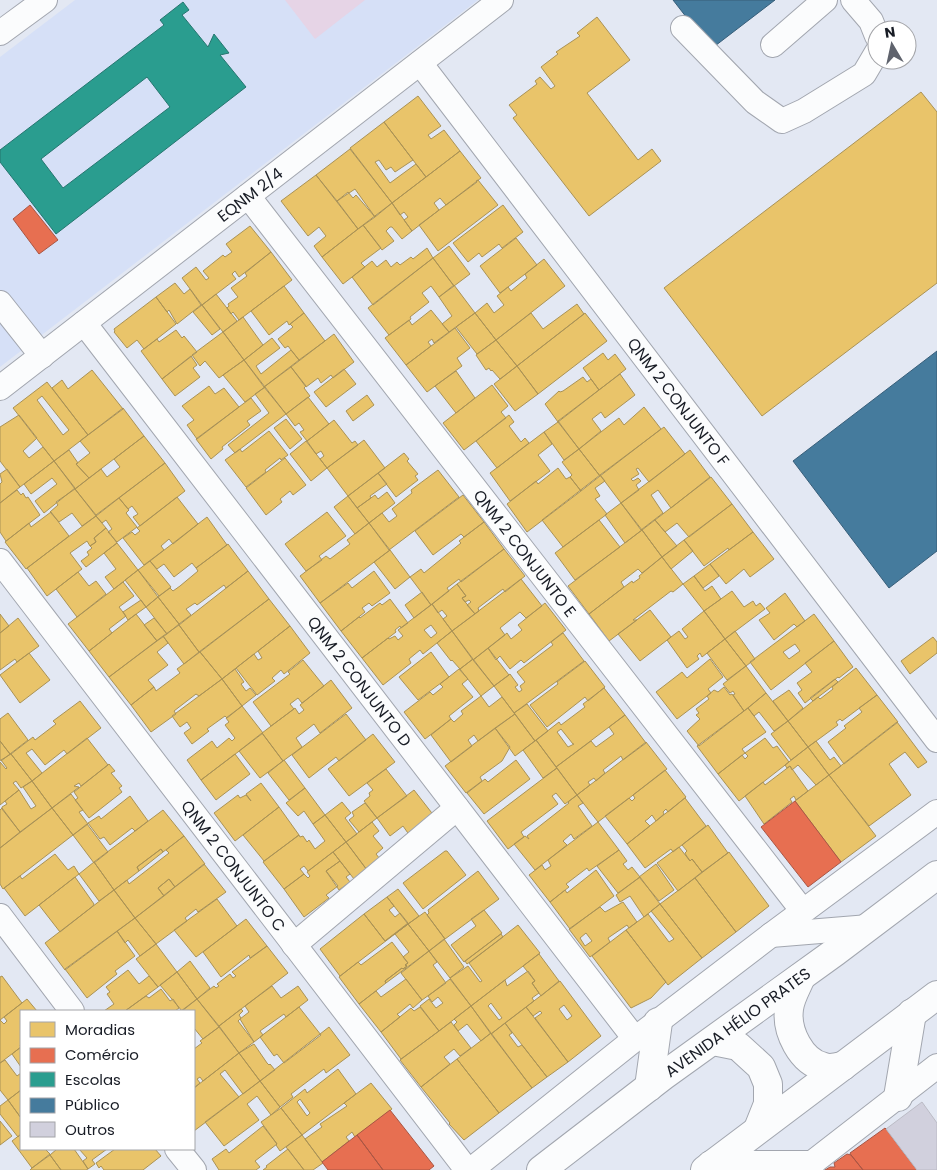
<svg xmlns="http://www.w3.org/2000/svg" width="937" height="1170" viewBox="0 0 937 1170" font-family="Poppins,sans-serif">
<rect width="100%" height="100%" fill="#e3e8f3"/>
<path fill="#d6e0f7" d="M75,0H478L0,367V57Z"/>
<path fill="#e6d4e6" d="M285,0H365L315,39Z"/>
<path fill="#e9c46a" stroke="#aa9255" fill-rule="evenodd" d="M597,17L630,60L587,93L638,160L652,149L661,161L589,216L513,118L517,115L509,105L537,84L535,81L540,77L551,89L555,86L541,67L558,54L556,52L580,36L577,33Z
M921,92L937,112V283L762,416L664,288Z
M418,96L441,126L428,135L431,139L444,130L460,151L426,177L384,122Z
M384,122L413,160L395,172L391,167L386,170L379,160L375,162L390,183L416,164L426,177L392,203L350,148Z
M350,149L392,203L375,217L355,189L337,201L316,175Z
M460,151L481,178L446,205L440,198L434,203L439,210L412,231L404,220L408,217L404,212L400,215L392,203Z
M316,175L358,229L322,257L314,246L326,236L319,227L308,236L281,201Z
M478,180L498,205L438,251L419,225L477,182L476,181Z
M348,192L353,198L356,195L375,217L358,229L337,201Z
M392,203L412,231L402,239L392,227H390L386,231L394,241L382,250L363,225Z
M503,205L523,232L502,248L499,244L482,257L479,253L468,262L453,243Z
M363,225L381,248L361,263L365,267L343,284L322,257Z
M250,226L271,252L239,277L235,271L232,274L236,279L202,305L182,278L196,267L206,280L209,278L203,271L223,255L225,257L232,252L226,244Z
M516,238L537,265L500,293L480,266Z
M449,246L470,274L454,286L433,258Z
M427,248L433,258L373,305L352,277L372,261L377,267L386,260L391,267L397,262L400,265L411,257L413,259Z
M271,252L292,280L239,320L233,312L231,314L227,308L229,306L228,304L238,297L231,288L247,276L245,273Z
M433,258L454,286L439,297L431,286L422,293L429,302L410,317L411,319L389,335L368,308Z
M544,259L565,286L496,340L475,313L487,303L494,313L504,305L497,296L508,287L511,291L523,281L527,278L525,274Z
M175,283L184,294L190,289L201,305L177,324L169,310L167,312L156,297Z
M454,285L475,313L449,332L442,324L452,316L439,297Z
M284,286L304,313L289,325L287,321L269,335L251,311Z
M216,294L237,321L223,332L202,305Z
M156,297L176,324L144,349L137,340L127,348L114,332L115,331L114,329Z
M577,304L584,314L517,366L496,340L531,313L543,329Z
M202,305L220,329L212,335L193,312Z
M431,310L449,332L434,343L432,339L428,342L431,346L406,365L385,338L409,320L412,325Z
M304,313L325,341L299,360L288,346L285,348L278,339L293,327L290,324Z
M475,313L496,340L477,354L456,327Z
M585,313L607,341L538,394L517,366Z
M243,317L263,345L244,360L223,332Z
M455,328L470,348L457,358L462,366L427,392L406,365Z
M176,330L182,338L184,336L197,352L162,379L141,351L157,339L159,342Z
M223,332L244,360L219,378L205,361L200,366L192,355Z
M334,334L354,362L333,378L331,375L321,383L318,378L306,387L291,367Z
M272,338L280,348L256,366L261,374L291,350L299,360L264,387L244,360Z
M496,340L517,366L500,379L492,370L491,371L489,368L486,370L476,355Z
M603,353L608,360L615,354L626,369L599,390L583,368Z
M191,356L197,365L193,368L200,377L175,396L162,379Z
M244,360L265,387L245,402L223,375Z
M517,366L538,394L515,411L494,384Z
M291,367L306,386L304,388L310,396L286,414L264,387Z
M344,369L356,384L326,407L314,392Z
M92,370L123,409L88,435L52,388L62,380L68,389Z
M456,371L475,398L456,413L435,386Z
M620,374L635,395L605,418L601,412L592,419L601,431L579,449L558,421Z
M583,377L587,382L591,379L599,390L558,422L545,404L559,391L560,392L563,391Z
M47,382L88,435L54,461L13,408ZM42,396L69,430L63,435L37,400Z
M492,385L508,406L501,412L506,418L464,450L443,423Z
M209,386L215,394L224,388L239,407L197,439L187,425L194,420L182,406Z
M265,387L286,414L235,453L228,445L269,413L255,394Z
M367,395L374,405L353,421L346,411Z
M308,397L329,424L307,441L300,432L304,430L299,423L295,426L286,414Z
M251,398L261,411L247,421L250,425L222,447L223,449L211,459L196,439Z
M644,407L661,429L600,476L579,449L619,418L624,425Z
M123,408L144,436L89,478L76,464L90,453L80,441Z
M19,415L37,438L23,451L29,458L43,447L54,461L20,487L0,461V427Z
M509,415L514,422L509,426L521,442L525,438L529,443L497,468L476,441Z
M286,419L302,439L290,449L274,428Z
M334,420L352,443L355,441L358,445L327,468L320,459L324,456L321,451L316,454L307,441Z
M558,422L579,449L564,460L544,432Z
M664,427L685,454L649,482L638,468L636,469L639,474L631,479L633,481L638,478L641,481L636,485L639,490L621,503L600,475Z
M269,431L288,455L281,460L280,458L265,470L266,472L246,487L225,460L240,449L242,452Z
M544,432L552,444L538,455L550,471L510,501L490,473Z
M144,436L165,463L96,515L75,489L101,469L107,477L120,467L114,459Z
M364,440L385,468L348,496L327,468Z
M306,441L327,468L311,481L290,454Z
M579,449L600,476L581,491L570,477L572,475L562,462Z
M69,450L78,463L76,464L89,478L75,489L54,461Z
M690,450L710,477L671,508L658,490L651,495L663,513L641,530L621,503Z
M404,453L409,459L407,461L418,474L415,476L418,480L396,497L378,473Z
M285,458L306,485L293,495L290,491L280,499L282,502L266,515L246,488Z
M54,461L75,488L44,513L35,501L57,484L52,478L31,494L24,484Z
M165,463L185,491L140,526L133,517L138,514L132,506L128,509L119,498Z
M558,468L566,479L570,477L581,491L527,532L507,504L536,481L538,484Z
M7,469L20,487L0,503V484L2,482L0,474Z
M438,470L459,497L389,550L369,523L382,513L389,522L397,516L392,509L412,493L411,490Z
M378,473L387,484L370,496L371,498L357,508L348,496Z
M600,475L605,481L595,488L600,496L595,499L607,514L563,547L542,520Z
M711,477L732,504L689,537L677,523L665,532L655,520Z
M75,489L96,516L82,526L72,513L59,522L50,512L58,505L56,502Z
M17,490L21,495L23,493L26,498L28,497L40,515L6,541L0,532V503Z
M387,492L395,503L369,523L357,508L375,495L378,499Z
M463,495L484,522L464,537L461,534L433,555L415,531Z
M348,496L369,523L355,534L334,507Z
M177,497L198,524L173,544L169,539L161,546L164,550L144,565L123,538L132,532L135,535L140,531L137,528Z
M119,498L129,510L126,513L137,527L117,542L108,532L112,529L106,520L102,523L96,516Z
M621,503L642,530L625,543L605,515Z
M732,504L753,532L729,550L728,548L704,566L684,540Z
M51,512L69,536L26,569L5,542L29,523L31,527Z
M327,512L346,536L319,556L322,560L306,571L285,544Z
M96,516L106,528L94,538L96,542L90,546L87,541L70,553L82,569L47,596L27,568Z
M207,517L227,545L196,568L192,563L174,577L164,564L157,569L150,561Z
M599,520L620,547L575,580L555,553Z
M655,520L677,546L662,557L642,530Z
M484,522L504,549L461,582L459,579L447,588L449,591L431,605L410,577L421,569L424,573L461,543L459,541Z
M369,523L390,550L320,603L300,576L326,556L330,559L350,544L347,540Z
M106,528L117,543L86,567L81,561L89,555L87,552L92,548L90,546L96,542L94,538Z
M642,530L662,557L642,573L638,569L621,582L624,587L589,614L568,586Z
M753,532L774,559L750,577L744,569L726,584L710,564Z
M684,540L693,551L671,569L662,557Z
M117,543L138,570L114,589L105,577L116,569L104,553Z
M228,544L248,571L226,588L224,585L197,605L195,603L186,609L191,615L179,624L158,597L170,588L173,591L180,586L198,571L196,568Z
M504,549L525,576L505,592L503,589L478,608L479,611L475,614L467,605L471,602L469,600L465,602L462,598L466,596L457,584Z
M390,550L410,577L395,589L374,562Z
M662,557L683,584L673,592L671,591L633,620H637L609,641L589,614L632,581L633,583L640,578L639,576Z
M150,561L171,587L159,596L138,570Z
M710,564L719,576L703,588L694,576Z
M138,570L158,597L146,607L125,580Z
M248,571L269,599L199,652L179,625Z
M374,571L390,593L372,606L369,603L362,608L365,612L341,631L320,603L348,583L352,588Z
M78,572L89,586L96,581L106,594L77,617L56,589Z
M694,576L705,591L712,586L721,599L704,611L683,584Z
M521,579L542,606L526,618L520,612L500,628L505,635L473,660L452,631Z
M123,582L134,596L119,607L126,616L109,629L112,633L89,651L68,624Z
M457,584L466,596L462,598L475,614L452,631L443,619L447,616L442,610L438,613L432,604Z
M732,591L744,607L753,601L756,606L760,603L765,609L725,639L704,611Z
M422,592L431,605L414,618L405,605Z
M785,593L805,621L797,627L794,624L774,640L759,620L770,613L766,608Z
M158,597L179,624L167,634L146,607Z
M269,599L290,626L222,679L200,652Z
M390,599L408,623L401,628L400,626L395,630L396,632L362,658L341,631L359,617L360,618L380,603L382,605Z
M141,600L146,607L128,620L123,612Z
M545,603L566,630L524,663L521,660L510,669L500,656L496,660L488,648L507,633L511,639L522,630L518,625Z
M432,604L452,631L423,654L420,650L409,659L411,663L383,685L362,658L388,638L389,639L395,636L398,640L403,636L398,630ZM431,625L437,633L431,638L424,630Z
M650,610L671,637L640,661L618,634Z
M704,611L725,639L702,657L700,653L697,656L699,659L687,668L667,640L679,631L685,639L688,637L682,629Z
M0,614L9,626L0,633Z
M136,614L157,641L109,677L89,651Z
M814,614L834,641L771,690L750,662ZM795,644L800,651L789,659L783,652Z
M18,618L39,646L17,662L15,659L0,670V633Z
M154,618L167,634L157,641L144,625Z
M179,625L199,652L184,664L163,636Z
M290,626L310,653L284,674L281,670L272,678L275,681L257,695L236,668L254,654L258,660L262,658L258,651Z
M452,631L473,659L460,669L452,660L451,661L437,643Z
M735,631L755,659L746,666L725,639Z
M563,633L584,661L514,713L494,686L510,674L518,685L515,687L519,692L522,690L520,686L525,682L517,672L553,645L551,642Z
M163,636L168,643L157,652L168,665L148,680L154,687L131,705L109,677Z
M933,637L937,642V653L910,674L901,661Z
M725,639L746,666L727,680L707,653Z
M834,641L853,667L839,678L838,677L805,703L798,693L802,690L797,683L812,672L805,663Z
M488,648L509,675L494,686L473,660Z
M200,652L222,679L199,696L196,694L174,711L176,714L151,732L131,705L154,687L156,691L180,673L177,669Z
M431,652L449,677L418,700L399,677Z
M29,653L50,680L20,703L0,675Z
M473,659L494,686L481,696L460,669Z
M710,659L723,677L708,689L711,693L677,719L656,692L682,672L687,678Z
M303,660L324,686L302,703L298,698L290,704L294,709L271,726L253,702L290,674L288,672Z
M585,661L605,687L588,701L585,697L547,727L530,705L558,684L557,682Z
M746,666L766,693L744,711L733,695L735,694L733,691L730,693L723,684Z
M856,668L877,695L842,721L840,719L836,722L838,725L808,747L788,721L818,697L820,699L833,689L832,687Z
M235,669L244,682L241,684L246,691L250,688L256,695L242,706L222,679Z
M459,669L468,679L462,684L473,697L449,716L451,719L425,739L404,712L430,692L433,695L443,687L440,684Z
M222,679L242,706L227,718L225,716L207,729L209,731L192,744L184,733L191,728L187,722L180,727L172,716Z
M835,679L838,682L813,701L810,698Z
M331,680L352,708L320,733L314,724L296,738L302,747L283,761L262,733L295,708L299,714L304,710L300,705Z
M724,687L730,695L732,694L744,711L699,746L687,731L700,719L696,715L699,713L696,709L709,699L707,696L714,690L718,692Z
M604,688L625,715L556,767L536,740L559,722L561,725L585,707L583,704ZM561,729L573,744H574L568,747L557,732Z
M789,690L803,708L788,721L773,701Z
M766,693L788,721L774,731L759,712L754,716L748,708Z
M877,695L898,722L844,764L828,742L846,728L844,726L862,712L859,708Z
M481,696L489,707L502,697L515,714L478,741L474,735L468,740L472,746L451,762L431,735L451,719L454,722L463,714L461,711Z
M80,701L101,728L67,754L64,750L45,765L32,749L26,753L42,773L32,781L11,754L33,737L35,740L56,724L53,721Z
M527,704L548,731L535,741L514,713Z
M242,706L263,733L201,780L187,760L212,741L217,748L229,738L232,741L235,738L225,725L229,722L226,718Z
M748,708L766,732L742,749L745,753L718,774L697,746Z
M8,713L28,740L10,754L0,741V719Z
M346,714L366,740L339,761L336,757L309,778L292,755Z
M515,714L535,741L515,756L495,728Z
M625,715L646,743L623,760L621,756L603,770L605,773L596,781L594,778L588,782L590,785L577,795L556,767L591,741L596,747L614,734L609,727Z
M788,721L808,747L791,760L771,734Z
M897,722L927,762L918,768L905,752L889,764L911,795L869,826L829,775Z
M495,728L510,747L502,761L480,777L482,781L466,793L445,766Z
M262,733L283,761L260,778L239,751Z
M373,734L395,762L349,796L328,769Z
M87,738L108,765L81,786L79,783L74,786L79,787L52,808L32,781Z
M765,738L773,748L777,746L789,762L739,801L718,774L742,755L745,759L748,756L745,753Z
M536,740L557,768L543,778L523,750Z
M0,741L10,754L1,761L0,759Z
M816,741L830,760L834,757L841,766L829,775L808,747Z
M646,742L667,769L598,822L577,795Z
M808,747L829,775L816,785L798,765L792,770L790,766L787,768L785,765Z
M11,754L32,781L21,788L16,781L13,783L19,790L0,805V762L6,769L7,768L1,760Z
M235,754L250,774L216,800L201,780Z
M284,760L305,788L289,800L268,773Z
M516,760L530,779L484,814L467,793L485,779L488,782Z
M109,764L115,771L111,773L122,786L119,788L122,792L89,818L75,800L78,798L74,792Z
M790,766L808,791L796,800L794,796L790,799L792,802L764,824L745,796L763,782L765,785Z
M557,768L577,795L565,804L556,793L552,796L558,804L521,832L524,837L508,849L487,821Z
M386,769L407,796L377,818L364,801L370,796L369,793L373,790L367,783Z
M665,770L686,797L668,812L666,809L663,812L664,814L656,821L652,815L648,819L645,821L650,826L627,844L605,816L629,798L632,801L635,798L633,795Z
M829,775L876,836L841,862L795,801Z
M32,781L52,808L20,832L2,809V807L7,804L5,801L19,790L31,809L36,806L23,787Z
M261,783L279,807L235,841L214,813L238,795L240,798L246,795L251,801L246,794Z
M305,788L325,815L313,824L304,811L298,816L286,803Z
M414,790L435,817L410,836L403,826L390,836L377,818Z
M71,794L83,810L79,812L88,824L73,835L52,808Z
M577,795L583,803L578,806L592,826L574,839L571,834L563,841L567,845L535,870L514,844L525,836L529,839L527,836L569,803L568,802Z
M130,796L148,821L135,831L132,828L110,845L104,837L100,839L88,823L99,816L101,819Z
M685,798L706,826L673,852L671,849L645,868L627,844Z
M342,802L351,813L345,818L357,834L346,842L325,815Z
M365,803L377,818L359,832L349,820L354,816L352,812Z
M279,807L299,835L264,861L243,835Z
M2,808L20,832L0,848V810Z
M52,808L73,835L3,889L0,884V848Z
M163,810L184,836L163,852L161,849L137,867L139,871L114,890L94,862Z
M325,815L346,842L308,871L304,866L300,869L304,874L284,889L263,862L299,835L300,837L303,836L307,842L309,840L315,849L325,841L313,824Z
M372,822L379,831L373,836L383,848L376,854L380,859L367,870L346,842Z
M598,822L619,850L589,871L587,868L566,884L569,887L550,902L529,875L542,865L545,870L551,866L548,860Z
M87,824L108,852L94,863L73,835Z
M708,825L728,853L702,872L692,859L690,861L686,855L685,853L687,851L682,845Z
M184,836L205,864L175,887L169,879L158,888L164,896L135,918L114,890L127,880L129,884L169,853L166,850Z
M346,842L367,870L354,879L333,852Z
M679,847L690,861L692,859L702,872L678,891L657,863Z
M161,849L163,852L139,871L137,867Z
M619,850L627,861L623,864L628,870L632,867L640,877L618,893L597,866Z
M445,851H447L466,875L423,909L403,883Z
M333,852L340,861L326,871L338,886L326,895L329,898L304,917L284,889L304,874L308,878L310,876L307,872Z
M729,852L769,906L736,932L695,878Z
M55,854L68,870L74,866L79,874L25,916L4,888L20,876L22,879Z
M340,861L350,874L346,877L350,882L339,890L326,871Z
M94,862L114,890L99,901L79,874Z
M204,864L226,892L198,912L196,909L185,918L187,921L156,944L135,918Z
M656,864L674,890L659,901L639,877Z
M596,870L614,896L570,929L550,902L565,890L567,893Z
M478,871L499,899L445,939L427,915L429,913L428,910Z
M75,877L94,904L93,906L60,932L39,905Z
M640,877L660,904L644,917L630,896L620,902L616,895Z
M695,878L736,932L702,958L660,904Z
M169,879L175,887L164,896L158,888Z
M398,889L419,916L408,924L387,897Z
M114,890L135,918L65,970L45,943Z
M387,897L394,906L389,910L395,917L400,913L408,923L385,941L364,914Z
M217,899L237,926L196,957L174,930Z
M623,902L637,922L629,928L627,925L608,938L610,942L590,957L569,929L600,907L605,912ZM586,933L592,941L585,946L580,938Z
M660,904L702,958L668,985L626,930L648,914L669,942L674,939L651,911Z
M484,910L502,933L464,962L451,945L476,926L471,919Z
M425,912L445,939L429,951L408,924Z
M364,914L385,941L408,924L340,976L320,949Z
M135,918L156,944L140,956L128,940L125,943L117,931Z
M246,919L267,946L250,958L249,955L221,977L203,952Z
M408,924L429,951L386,983L385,981L402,968L403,969L407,966L405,965L408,963L403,957L409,952L395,934Z
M518,925L540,953L471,1006L450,978L468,966L480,982L482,981L469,963Z
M626,930L666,982L651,998L631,1008L592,956Z
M117,931L135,956L115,971L117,974L87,998L65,969Z
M501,934L503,937L467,964L465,961Z
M444,939L464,967L450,978L429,951Z
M392,942L408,963L405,965L407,966L403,969L402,968L385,981L386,983L359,1004L339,977L358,962L361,965Z
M156,944L177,972L158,987L136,959Z
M267,946L288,973L219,1026L197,999L214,986L216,988L219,986L217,984L230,974L233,978L236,976L232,972Z
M429,951L437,962L433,965L446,983L422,1000L401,973Z
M539,954L559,981L541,996L532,983L535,981L523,966Z
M190,961L210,988L197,999L177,972Z
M128,970L139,984L149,976L158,987L125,1011H104L114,1004L107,994L110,992L106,987Z
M528,971L535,981L532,983L539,993L532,998L534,1001L491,1034L471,1006L505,980L507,986ZM491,1003L502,1018L499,1020L488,1006Z
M177,972L197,999L182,1011L160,985Z
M2,976L22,1003L0,1020V977Z
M406,979L422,1000L413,1008L410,1004L399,1013L397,1014L400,1017L381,1032L359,1004L376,991L381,997Z
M450,979L471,1006L439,1031L420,1006L429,999L436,1008L443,1003L438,997L432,1002L428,996Z
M560,981L601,1036L568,1062L535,1018L542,1013L540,1011L533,1016L526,1007ZM564,1005L572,1016L567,1020L559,1009Z
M272,986L281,998L298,986L308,1000L286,1017L284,1014L260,1031L263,1035L254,1042L240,1019L249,1012L245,1006Z
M161,989L170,1001L173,999L179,1008L175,1011H125L143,998L146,996L149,998Z
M27,999L37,1011H21V1044L20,1045L21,1047L0,1063V1020L4,1024L7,1021L4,1017Z
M197,999L219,1027L203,1039L194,1028V1011H181Z
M471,1006L491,1033L481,1041L467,1024L458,1031L454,1025L457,1022L454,1019Z
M299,1007L321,1035L284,1063L277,1054L274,1056L260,1037Z
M420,1007L439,1031L401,1059L381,1032L411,1008L414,1011Z
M526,1007L568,1062L547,1077L505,1023Z
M241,1009L243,1011L239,1015L241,1018L238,1021L254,1042L239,1053L219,1026Z
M451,1022L471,1048L460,1056L454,1049L444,1057L450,1064L421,1087L400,1060Z
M505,1023L512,1033L509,1035L518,1047L522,1045L547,1077L532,1088L491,1034Z
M219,1027L239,1053L203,1081L200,1077L197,1079L200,1083L194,1088V1049L202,1043L200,1041Z
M329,1027L350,1055L326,1073L324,1069L291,1094L293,1097L280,1107L260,1081Z
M491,1033L532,1088L499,1113L457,1059Z
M254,1044L267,1063L269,1065L270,1064L275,1070L260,1081L239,1053Z
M21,1047V1067L12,1054Z
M239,1053L260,1081L243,1094L225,1070L220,1074L239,1097L194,1131V1088Z
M457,1059L499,1113L464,1140L449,1124L450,1123L421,1087Z
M5,1060L17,1076L21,1073V1090L8,1100L0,1090V1063Z
M338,1069L356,1094L302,1135L281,1108L305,1089L307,1093ZM300,1099L310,1113L307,1116L297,1102Z
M260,1081L280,1107L271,1115L257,1096L247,1104L259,1120L224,1146L205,1122Z
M371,1083L392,1109L355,1137L352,1132L346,1137L349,1141L322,1162L305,1139L322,1127L320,1124L347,1106L344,1103Z
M21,1090V1118L8,1100Z
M8,1100L21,1118V1134L18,1137L0,1114V1106Z
M281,1108L302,1135L280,1151L276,1145L277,1144L261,1122Z
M0,1121L12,1136L0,1145Z
M263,1126L277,1144L255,1161L260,1167L256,1170H219L212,1159L226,1149L229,1153Z
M21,1134V1149H45L50,1154L32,1168L12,1141Z
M302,1135L323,1163L313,1170H304L286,1147Z
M57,1149H74L88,1169L86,1170H61L50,1155Z
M79,1149H107L92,1160L95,1164L88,1169L83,1161L87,1158Z
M115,1149H155L161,1156L143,1170H104L101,1166L99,1168L96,1163Z
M288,1149L304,1170H263L267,1167L266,1166Z
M50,1155L61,1170H30L32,1168Z"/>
<path fill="#e76f51" stroke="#a95644" d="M30,205L58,240L39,254L13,219Z
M795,801L841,862L808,887L761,827Z
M390,1110L434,1166L429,1170H383L357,1135Z
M885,1128L886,1129L917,1170H863L851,1155L850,1153Z
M357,1135L383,1170H328L322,1162Z
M847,1154L851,1155L863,1170H825L830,1167H835L834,1163Z"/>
<path fill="#2a9d8f" stroke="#25766f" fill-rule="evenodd" d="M183,2L189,10L182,15L208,47L214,34L229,53L220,55L246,87L56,234L0,162V150L164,25L160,20ZM147,77L170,107L63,188L41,159Z"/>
<path fill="#457b9d" stroke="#385e79" d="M673,0H775L711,49Z
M937,351V551L889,588L793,461Z"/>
<path fill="#d1d0dd" stroke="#bbbbc5" d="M922,1102L937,1123V1170H917L886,1129Z"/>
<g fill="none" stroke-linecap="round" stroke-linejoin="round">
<defs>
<g id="minor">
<path d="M853,0L871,21L877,36"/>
<path d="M683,28L755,102L782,121L804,111L864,74L877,52"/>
<path d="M0,33L45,0"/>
<path d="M773,45L825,0"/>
<path id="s1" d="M420,63L937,740"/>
<path id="s2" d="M248,196L802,910"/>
<path d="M0,303L42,356"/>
<path id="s3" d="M84,323L635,1039"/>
<path id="s4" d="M0,388L501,0"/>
<path id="s5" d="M0,561L467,1170"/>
<path d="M0,916L72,1011"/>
<path d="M771,935L869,927"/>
<path d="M294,945L457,808"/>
<path d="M177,1149L194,1170"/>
<path d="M471,1170L635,1039L771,935L937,812"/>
<path d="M803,1170L937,1066"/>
</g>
<g id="major">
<path d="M801,977C797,987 790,998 789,1009C786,1031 801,1062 824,1067C830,1069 838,1067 843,1066"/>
<path d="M713,1041L738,1046L761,1067L768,1084V1104L758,1129"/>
<path d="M649,1087L658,1022"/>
<path d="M898,1097L912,1013"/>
<path d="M711,1165H810"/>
<path id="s6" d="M541,1170L663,1076L835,952L937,875"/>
<path d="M705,1170L937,995"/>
</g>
</defs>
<use href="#minor" stroke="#a2a6af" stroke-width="26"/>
<use href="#major" stroke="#a2a6af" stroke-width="30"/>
<use href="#minor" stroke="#fbfcfd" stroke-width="24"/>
<use href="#major" stroke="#fbfcfd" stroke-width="28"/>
</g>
<g text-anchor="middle" stroke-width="5" stroke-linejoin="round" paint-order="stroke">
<g font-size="16" fill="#181c25" stroke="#fff">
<text dy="6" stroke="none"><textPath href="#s4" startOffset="316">EQNM 2/4</textPath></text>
<text dy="6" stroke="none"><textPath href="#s1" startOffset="426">QNM 2 CONJUNTO F</textPath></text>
<text dy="6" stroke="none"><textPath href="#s2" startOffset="452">QNM 2 CONJUNTO E</textPath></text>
<text dy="6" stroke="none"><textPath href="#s3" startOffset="452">QNM 2 CONJUNTO D</textPath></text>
<text dy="6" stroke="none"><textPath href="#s5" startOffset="384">QNM 2 CONJUNTO C</textPath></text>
<text dy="6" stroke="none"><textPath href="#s6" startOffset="246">AVENIDA HÉLIO PRATES</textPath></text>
</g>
</g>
<rect x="20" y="1010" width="175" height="140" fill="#ffffff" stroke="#a3a4a8"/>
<rect x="30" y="1022" width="25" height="15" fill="#e9c46a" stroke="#a3a4a8"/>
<text x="65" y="1035" font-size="15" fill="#181c25">Moradias</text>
<rect x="30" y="1048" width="25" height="15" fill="#e76f51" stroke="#a3a4a8"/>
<text x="65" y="1060" font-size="15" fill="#181c25">Comércio</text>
<rect x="30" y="1072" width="25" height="15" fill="#2a9d8f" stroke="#a3a4a8"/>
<text x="65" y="1085" font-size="15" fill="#181c25">Escolas</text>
<rect x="30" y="1098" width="25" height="15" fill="#457b9d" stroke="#a3a4a8"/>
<text x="65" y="1110" font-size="15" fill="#181c25">Público</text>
<rect x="30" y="1122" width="25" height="15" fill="#d1d0dd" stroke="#a3a4a8"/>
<text x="65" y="1135" font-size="15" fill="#181c25">Outros</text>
<g transform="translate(892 45) rotate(351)"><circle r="24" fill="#ffffff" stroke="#a3a4a8"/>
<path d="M0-4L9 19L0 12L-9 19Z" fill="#5f636d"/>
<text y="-8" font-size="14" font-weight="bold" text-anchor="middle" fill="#181c25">N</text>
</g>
</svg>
